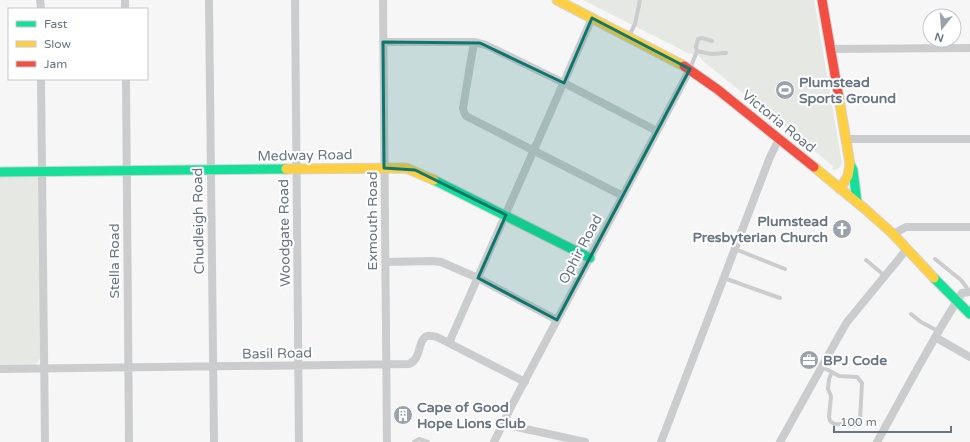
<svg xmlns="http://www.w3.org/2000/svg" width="970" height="442" viewBox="0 0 970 442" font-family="'Varela Round',sans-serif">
<rect width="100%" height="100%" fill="#f6f6f6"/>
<path fill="#e5e8e3" d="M583,0H814L842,163C841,167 838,169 834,170L832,169L833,166L703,61C701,57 694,53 690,54Z
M39,173L41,356L38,362L34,365L0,366V174Z"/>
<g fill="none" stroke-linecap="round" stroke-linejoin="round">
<defs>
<path id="fast" d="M851,166L853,170L857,202
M0,172L286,169
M434,180L590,258
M934,278L970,314"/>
<path id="slow" d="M557,0L684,66
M839,98L850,164L848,176L840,189
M814,167L865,209L892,233L934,278
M286,169L406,168L434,180"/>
<path id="jam" d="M822,0L839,98
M684,66L717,89L814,167"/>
</defs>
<use href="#fast" stroke="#d3d4d5" stroke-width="11"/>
<use href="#slow" stroke="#d3d4d5" stroke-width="11"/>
<use href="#jam" stroke="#d3d4d5" stroke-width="11"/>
<path stroke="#cbcccd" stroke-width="4" d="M629,36L635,24L640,0
M697,51L711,54L726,53
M690,69L697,51L696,47L698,39L702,38L712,41
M735,249L785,269
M935,259L961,280L970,292
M866,260L885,276
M724,278L780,298
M911,314L921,322L938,331
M822,367L832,372L829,379L828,389L831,396L829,417L830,421L834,424L855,425L860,420L862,383L857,377L839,376L832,372
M414,442L419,439L428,442"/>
<path stroke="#cbcccd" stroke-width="8" d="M40,0L41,9
M125,0V9
M209,0L214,442
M295,0L299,442
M383,0L387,442
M383,42H474L486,45L564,83L657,131
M474,42L463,108L464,112L466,116L623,196
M830,49L970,48
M41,79L45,442
M126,79L129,442
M846,139H970
M893,234L906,227H970
M385,262L432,261L441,262L478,278L557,320
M935,337L970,357
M449,343L592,18
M0,369L409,364C425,358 414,329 437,337L525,382
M503,424L585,442
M494,442L511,407L690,69
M661,442L770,157L779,139
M780,442L840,334L847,322L907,249
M877,442C905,392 931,341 962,293L970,292"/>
<use href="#fast" stroke="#16e098" stroke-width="9"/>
<use href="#slow" stroke="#ffcf43" stroke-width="9"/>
<use href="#jam" stroke="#f24e42" stroke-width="9"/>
</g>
<path fill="#0f766e" fill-opacity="0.2" stroke="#0f766e" stroke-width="3" stroke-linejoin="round" d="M592,18L690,69L557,320L478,278L506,215L415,170L384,168L383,42L480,43L564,83Z"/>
<defs>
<symbol id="stadium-disc" viewBox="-11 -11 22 22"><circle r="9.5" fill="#9aa3ac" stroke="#fff"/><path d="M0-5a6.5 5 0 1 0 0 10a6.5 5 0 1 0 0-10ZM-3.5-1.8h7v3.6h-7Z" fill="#fff"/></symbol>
<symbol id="church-disc" viewBox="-11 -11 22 22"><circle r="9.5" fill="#9aa3ac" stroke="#fff"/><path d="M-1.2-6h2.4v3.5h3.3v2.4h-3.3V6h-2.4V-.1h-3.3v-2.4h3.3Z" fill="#fff"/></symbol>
<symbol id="office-disc" viewBox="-11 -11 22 22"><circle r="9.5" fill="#9aa3ac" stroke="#fff"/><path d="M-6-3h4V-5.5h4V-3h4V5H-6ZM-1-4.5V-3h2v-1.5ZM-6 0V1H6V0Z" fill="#fff"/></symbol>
<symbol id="building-disc" viewBox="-11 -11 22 22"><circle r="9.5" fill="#9aa3ac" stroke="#fff"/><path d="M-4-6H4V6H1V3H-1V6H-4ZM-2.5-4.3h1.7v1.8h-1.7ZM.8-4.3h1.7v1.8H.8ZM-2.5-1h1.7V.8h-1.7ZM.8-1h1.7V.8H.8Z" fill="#fff"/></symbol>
</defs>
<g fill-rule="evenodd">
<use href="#stadium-disc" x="774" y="79" width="22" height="22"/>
<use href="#church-disc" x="831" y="218" width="22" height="22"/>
<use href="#office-disc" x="798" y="349" width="22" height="22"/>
<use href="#building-disc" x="392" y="404" width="22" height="22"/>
</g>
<g text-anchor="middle" stroke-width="4" stroke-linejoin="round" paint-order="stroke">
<g font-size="14" font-weight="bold" fill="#687684" stroke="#fff" text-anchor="start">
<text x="799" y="87">Plumstead<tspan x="799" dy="16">Sports Ground</tspan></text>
<text x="828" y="226" text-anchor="end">Plumstead<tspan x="828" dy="16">Presbyterian Church</tspan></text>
<text x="823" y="365">BPJ Code</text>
<text x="417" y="412">Cape of Good<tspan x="417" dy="16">Hope Lions Club</tspan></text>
</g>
<g font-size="14" fill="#687684" stroke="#fff">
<text transform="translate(779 121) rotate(39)" y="5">Victoria Road</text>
<text transform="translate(305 155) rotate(-1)" y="5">Medway Road</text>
<text transform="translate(198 221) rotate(-91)" y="5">Chudleigh Road</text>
<text transform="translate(372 221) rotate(-90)" y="5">Exmouth Road</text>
<text transform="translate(284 233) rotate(-91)" y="5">Woodgate Road</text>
<text transform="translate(580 249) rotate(-62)" y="5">Ophir Road</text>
<text transform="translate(114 261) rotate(-90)" y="5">Stella Road</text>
<text transform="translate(277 353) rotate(-1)" y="5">Basil Road</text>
</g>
</g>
<rect x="8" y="8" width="140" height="72" fill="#ffffff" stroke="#c3c8ce"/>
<rect x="16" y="21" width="20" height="6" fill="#16e098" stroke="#c3c8ce"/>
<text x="44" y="28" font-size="12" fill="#687684">Fast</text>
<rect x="16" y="41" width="20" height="6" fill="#ffcf43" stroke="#c3c8ce"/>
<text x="44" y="48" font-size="12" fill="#687684">Slow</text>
<rect x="16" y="61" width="20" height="6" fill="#f24e42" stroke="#c3c8ce"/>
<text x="44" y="68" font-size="12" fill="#687684">Jam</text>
<g transform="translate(942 28) rotate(197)"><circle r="19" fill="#ffffff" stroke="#c3c8ce"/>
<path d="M0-3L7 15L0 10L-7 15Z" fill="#9aa3ac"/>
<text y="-6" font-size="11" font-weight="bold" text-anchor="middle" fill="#687684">N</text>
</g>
<path d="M834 426v6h117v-6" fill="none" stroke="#687684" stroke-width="2"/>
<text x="840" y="426" font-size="12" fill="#687684" stroke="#ffffff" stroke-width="3" paint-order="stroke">100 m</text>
</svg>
